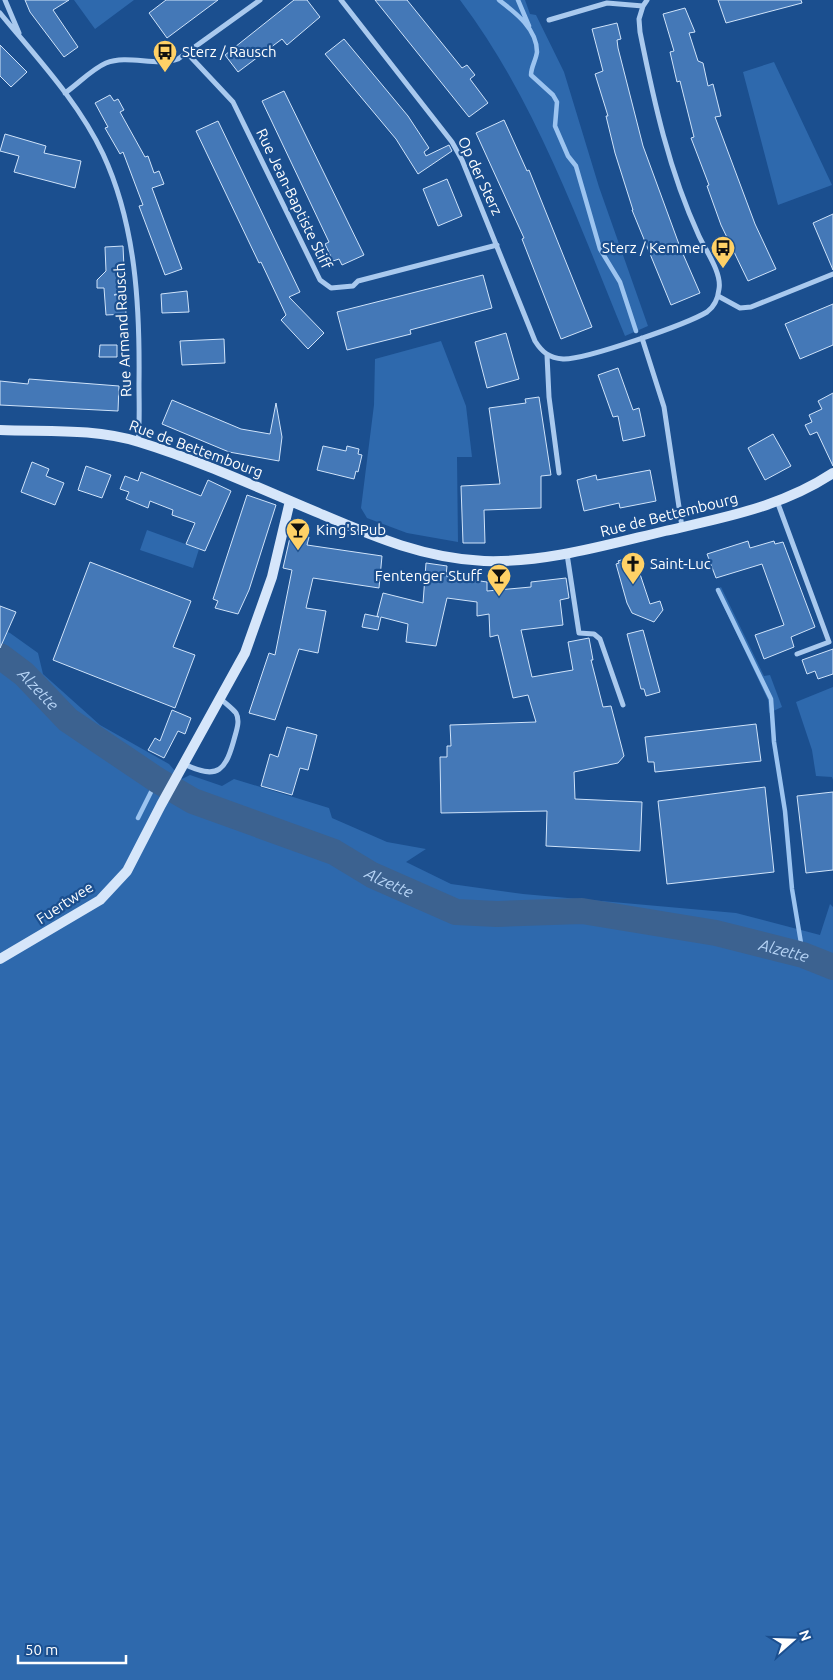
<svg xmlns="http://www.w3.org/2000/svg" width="833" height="1680" viewBox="0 0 833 1680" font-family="Ubuntu,sans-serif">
<rect width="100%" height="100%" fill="#1b4f8f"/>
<path fill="#2e69ad" d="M74,0H134L95,29Z
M460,0H525L530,14L536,15L564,72L599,187L648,326L625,336C578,222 535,99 460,0Z
M774,62L832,185L778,205L743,72Z
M441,341L466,406L472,457H457L458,542L407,533L367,518L361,508L374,405L375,359Z
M147,530L199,549L193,568L140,550Z
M721,587L764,676L770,675L782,707L769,713L768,700L716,590Z
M0,629L10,633L38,653L43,674L100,725L169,764L182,779L190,775L222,786L234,779L329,808L332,818L387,842L426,849L406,862L451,884L523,894L736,913L820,935L830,904L833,907V1680H0Z
M833,687V780L832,777L816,776L812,750L796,702Z"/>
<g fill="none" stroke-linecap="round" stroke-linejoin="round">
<path stroke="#9cc4f0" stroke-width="4.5" d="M499,0C516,13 537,29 537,52C536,60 531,67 531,75L553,95L557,102L555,126L568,156L576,166L600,249L620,282L636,331
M518,0L529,26
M718,590L771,699L774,742L785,811L792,889L803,955
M138,818L157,780"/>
<path stroke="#3c6290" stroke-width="26" id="s1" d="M0,656L24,674L68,720L157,780L193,801L334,852L372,875L456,912L497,914L582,911L716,933L803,955L833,967"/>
</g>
<path fill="#4478b7" stroke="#cfe3fa" d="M25,0H69L53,10L78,47L64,57L30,12Z
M166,0H218L167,38L149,13Z
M294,0H307L320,17L287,45L282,39L238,72L225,55Z
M375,0H407L462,68L467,65L475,75L470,79L488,103L469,117Z
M718,0H801L802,3L726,23Z
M685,8L695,32L689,33L698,61L703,63L708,86L713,84L721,116L715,117L755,224L776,269L748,281L721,225L707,186L709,185L691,138L694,137L680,81L677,82L670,52L674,51L663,14Z
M617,23L621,39L617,40L618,48L643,146L680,247L700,293L671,305L632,210H633L615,153L606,116H608L595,74L603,71L592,29Z
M344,39L408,116L429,148L424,152L426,156L449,145L452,151L418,174L396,139L325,54Z
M0,45L27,72L11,87L0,76Z
M284,91L364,255L342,265L339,259L333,261L325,244L329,242L262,101Z
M110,95L114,101L118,99L124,110L120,112L145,157L148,156L154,173L159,171L164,184L152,188L182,269L165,275L139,206L143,205L123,152L120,154L105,128L108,127L95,103Z
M504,120L527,171L529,170L592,327L561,339L522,239L524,238L476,133Z
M218,121L300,292L289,297L324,333L308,349L281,320L286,315L261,262L259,263L196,131Z
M5,134L46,146L44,153L81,161L75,188L14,172L19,156L0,151Z
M447,179L462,216L438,226L423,189Z
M833,214V270L813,223Z
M123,246L125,290L114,295L125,294L126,314L106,315L104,288H97V280L106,271L105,247Z
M483,275L492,308L410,330L411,334L347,350L337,312Z
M187,291L189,312L162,313L161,294Z
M833,304V345L800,359L785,324Z
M506,333L519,379L487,388L475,342Z
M224,339L225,363L182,365L180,341Z
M100,345H117V357H99Z
M618,368L633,410L639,408L645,436L623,441L618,416L613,417L598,375Z
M29,379L119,386L118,411L0,405V381L28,384Z
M833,393V466L817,432L810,435L805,425L812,422L809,415L822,409L818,401Z
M539,397L551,475L541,476V508L484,510L485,543H463L461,486L500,484L489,408L526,403L525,399Z
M172,400L241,429L270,434L276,403L282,437L279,461L229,452L162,424Z
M773,434L791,466L765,480L748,448Z
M323,446L346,451L347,446L359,449L358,454L362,455L358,472L356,471L354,479L317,470Z
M32,462L49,469L46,476L64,483L55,505L21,492Z
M86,466L111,475L102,498L78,490Z
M650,470L656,501L620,508L619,503L584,511L577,480L596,475L597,480Z
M141,472L201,496L208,480L231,491L205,551L186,544L195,523L172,515L173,510L150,501L148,508L126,499L129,492L120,489L125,476L138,481Z
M247,495L276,505L249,590L238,614L215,608L218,601L213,599Z
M291,533L309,537L307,545L382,556L379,588L313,578L306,608L326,611L318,653L299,649L275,720L249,713L269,653L275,655L292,570L283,568Z
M748,541L750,548L774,541L775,544L783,542L815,627L791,637L794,647L764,659L755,635L784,625L762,564L716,578L707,554Z
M630,557L633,558L638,568L650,604L660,601L663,610L654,622L632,613L627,603L616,564L619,563L618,561Z
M90,562L191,601L173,647L195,655L175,708L53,660Z
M426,563L447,566L446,576L487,582V591L531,587V582L566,578L569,598L560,600L563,625L521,630L532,677L573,670L568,642L589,638L593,660H591L603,707L611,706L624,756L618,763L574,772L575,799L642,802L640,851L546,846L547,811L441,813L440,757H447V746H451L450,725L536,722L528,695L513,698L498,635L490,637L489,614L477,616V602L447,598L436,646L406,642L408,624L381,617L378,630L362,627L365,614L379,617L377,616L383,593L423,603Z
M0,606L16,612L0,648Z
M643,630L660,692L646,696L644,689H641L627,634Z
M833,649V674L818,679L815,671L807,674L802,660Z
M172,710L191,718L185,734L178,731L164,758L148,750L155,738L160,741Z
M756,724L761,761L655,772L654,762H648L645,737Z
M287,727L317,735L308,770L300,768L292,795L261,786L270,754L278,757Z
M765,787L774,872L667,884L658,801Z
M833,792V870L806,873L797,796Z"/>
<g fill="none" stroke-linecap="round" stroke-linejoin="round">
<path stroke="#a9c9ee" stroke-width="5" d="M5,0L19,33
M341,0L452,142L462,160L535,341C542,352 549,358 563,359C585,360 687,324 707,312C714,307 718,298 719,289C722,273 706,251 699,236C669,171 654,102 640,32L639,19L643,6
M0,13C36,57 78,101 103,154C136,225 140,307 139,384C139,403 140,423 138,441
M549,20L607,3L643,6L647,0
M187,53L233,102L320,280L331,288L353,286L358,281L497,245
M65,93C78,84 92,69 106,63C128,54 156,67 178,59L260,0
M718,296L740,308L751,307L833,274
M642,338L664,407L682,527
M547,355L549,397L559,473
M777,501L829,642L797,654
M567,554L579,633L594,634L600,639L623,705
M184,764C219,781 226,770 235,736C237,729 240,720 236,713C232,708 226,704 221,699"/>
<path stroke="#d6e6fa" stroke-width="10" d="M0,430C47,432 93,428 139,442C201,461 261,489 321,514C375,537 424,558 484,561C545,563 606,545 665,531C722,518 782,507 833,473
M0,959L100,900L127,871L161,805L245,653L272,577L290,501"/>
</g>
<defs>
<symbol id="bus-pin" viewBox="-11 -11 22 30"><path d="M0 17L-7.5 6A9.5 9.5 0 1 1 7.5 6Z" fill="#ffd166" stroke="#1b4f8f"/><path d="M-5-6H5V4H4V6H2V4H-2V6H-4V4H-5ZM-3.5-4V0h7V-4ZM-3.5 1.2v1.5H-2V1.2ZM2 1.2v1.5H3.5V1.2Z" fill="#111"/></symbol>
<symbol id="bar-pin" viewBox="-11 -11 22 30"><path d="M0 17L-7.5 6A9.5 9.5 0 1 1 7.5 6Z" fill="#ffd166" stroke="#1b4f8f"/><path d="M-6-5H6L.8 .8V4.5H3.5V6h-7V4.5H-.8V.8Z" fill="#111"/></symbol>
<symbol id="church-pin" viewBox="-11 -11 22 30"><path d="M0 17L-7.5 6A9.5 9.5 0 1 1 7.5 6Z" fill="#ffd166" stroke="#1b4f8f"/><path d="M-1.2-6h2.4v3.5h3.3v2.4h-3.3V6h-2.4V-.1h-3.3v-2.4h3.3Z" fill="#111"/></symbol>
</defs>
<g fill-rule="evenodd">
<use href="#bus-pin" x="151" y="38" width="28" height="38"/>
<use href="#bus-pin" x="709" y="234" width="28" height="38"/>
<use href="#bar-pin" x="284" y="516" width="28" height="38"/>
<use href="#church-pin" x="619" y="550" width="28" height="38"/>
<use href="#bar-pin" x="485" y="562" width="28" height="38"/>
</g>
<g text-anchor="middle" stroke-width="4.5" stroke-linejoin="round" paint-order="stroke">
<g font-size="15" fill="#fff" stroke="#1b4f8f" text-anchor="start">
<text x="182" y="57">Sterz / Rausch</text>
<text x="706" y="253" text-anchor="end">Sterz / Kemmer</text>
<text x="316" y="535">King's Pub</text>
<text x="650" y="569">Saint-Luc</text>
<text x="482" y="581" text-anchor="end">Fentenger Stuff</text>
</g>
<g font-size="15" fill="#fff" stroke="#1b4f8f">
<text transform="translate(480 176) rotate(65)" y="5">Op der Sterz</text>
<text transform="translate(294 199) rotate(64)" y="5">Rue Jean-Baptiste Stiff</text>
<text transform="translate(123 330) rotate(-93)" y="5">Rue Armand Rausch</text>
<text transform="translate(196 449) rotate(20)" y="5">Rue de Bettembourg</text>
<text transform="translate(669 515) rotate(-14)" y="5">Rue de Bettembourg</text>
<text transform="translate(65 903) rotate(-33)" y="5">Fuertwee</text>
</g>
<g font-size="16" font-style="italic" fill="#b5d3f5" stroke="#1b4f8f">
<text dy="6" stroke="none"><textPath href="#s1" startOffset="51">Alzette</textPath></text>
<text dy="6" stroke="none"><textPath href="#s1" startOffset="456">Alzette</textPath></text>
<text dy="6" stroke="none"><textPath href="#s1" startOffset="861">Alzette</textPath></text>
</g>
</g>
<g transform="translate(793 1640) rotate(70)" stroke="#1b4f8f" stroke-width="4" paint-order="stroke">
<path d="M0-4L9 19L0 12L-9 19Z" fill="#ffffff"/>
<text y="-8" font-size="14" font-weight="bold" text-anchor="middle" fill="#ffffff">N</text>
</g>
<path d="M18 1655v8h108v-8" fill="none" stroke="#ffffff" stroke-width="2.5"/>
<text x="25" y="1655" font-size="15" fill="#ffffff" stroke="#1b4f8f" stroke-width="4" paint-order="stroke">50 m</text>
</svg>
